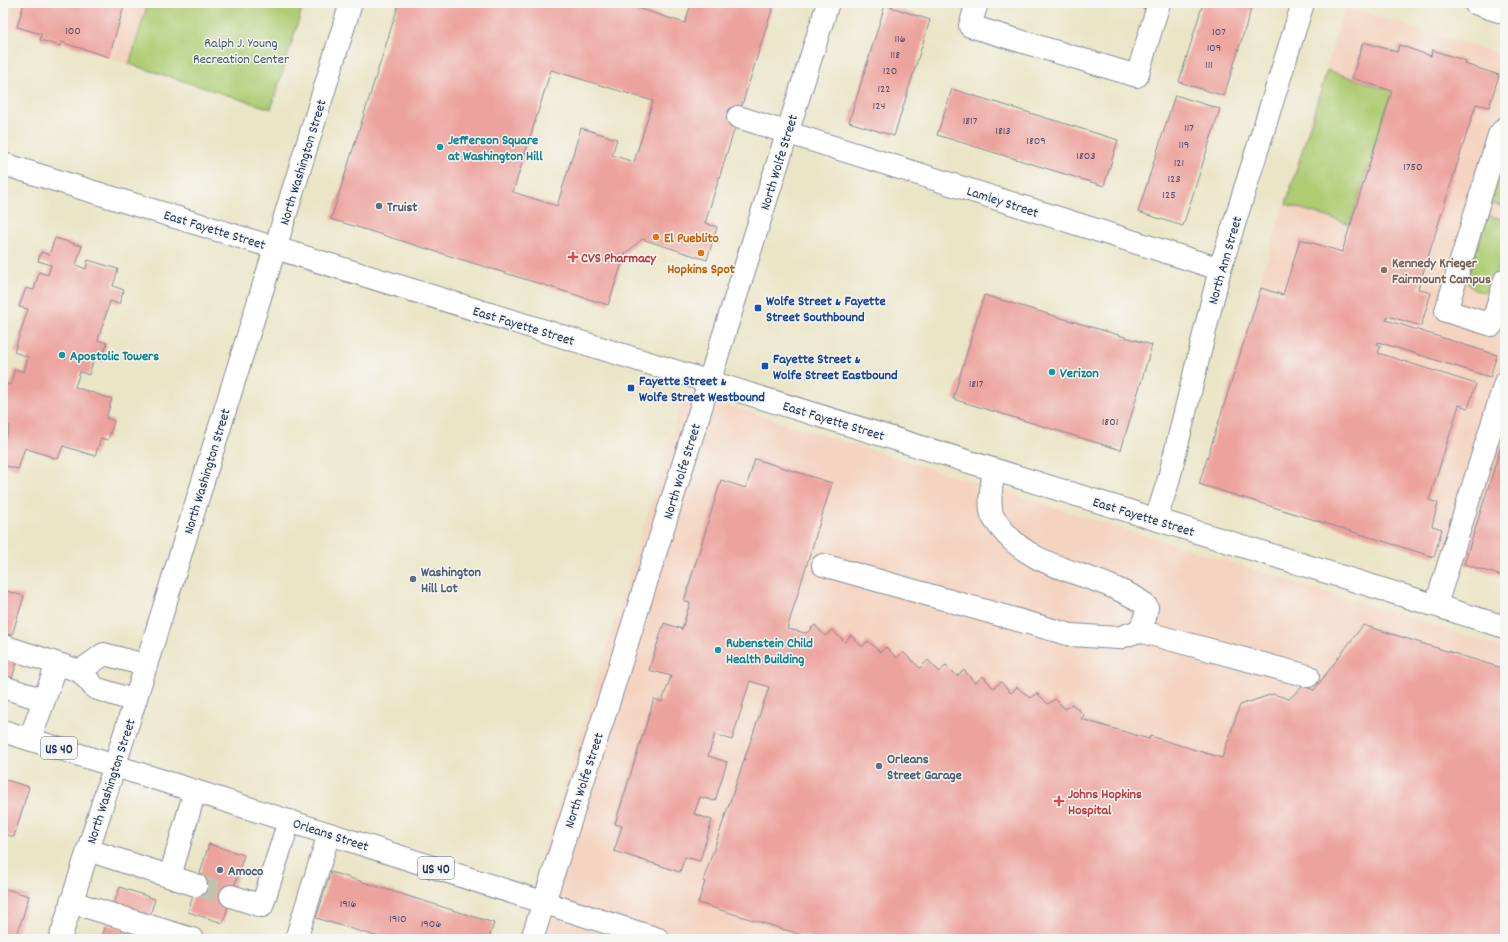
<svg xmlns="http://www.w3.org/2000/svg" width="1508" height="942" viewBox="0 0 1508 942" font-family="Dekko,sans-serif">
<rect width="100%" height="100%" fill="#f6f6f2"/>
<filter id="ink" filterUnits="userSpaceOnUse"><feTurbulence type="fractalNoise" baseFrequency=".025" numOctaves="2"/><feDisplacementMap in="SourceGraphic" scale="8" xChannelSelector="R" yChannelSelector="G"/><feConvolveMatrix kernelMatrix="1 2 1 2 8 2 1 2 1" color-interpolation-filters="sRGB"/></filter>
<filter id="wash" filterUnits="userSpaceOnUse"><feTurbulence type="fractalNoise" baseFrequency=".012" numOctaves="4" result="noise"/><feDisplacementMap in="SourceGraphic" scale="16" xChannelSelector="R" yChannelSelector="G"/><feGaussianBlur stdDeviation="0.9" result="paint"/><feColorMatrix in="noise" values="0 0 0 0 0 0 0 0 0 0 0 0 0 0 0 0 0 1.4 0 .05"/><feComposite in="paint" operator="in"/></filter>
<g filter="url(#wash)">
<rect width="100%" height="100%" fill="#ebe5c7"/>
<path fill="#f4d3c0" d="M13,3H148L129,64L5,27Z
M1345,7L1505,56V578L1198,484Z
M685,392L1505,648V939H517Z"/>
<path fill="#afcc73" stroke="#657e68" d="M148,3H304L271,109L129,64Z
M1327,70L1392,91L1350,224L1286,204Z
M1505,157V207L1490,203Z
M1488,215L1505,220V244L1491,288L1485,292C1474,291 1469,289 1467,278Z"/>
<g id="blocks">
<path fill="#eda39d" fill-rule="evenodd" d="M24,3H125L109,57L61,42L60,46L40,40L41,34L17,27Z
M399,3H621L685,23L691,3H774L705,223L717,227L707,260L642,239L625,254L608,305L331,219ZM551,70L653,101L634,162L612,155L617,139L581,128L557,206L513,192Z
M1128,3H1152L1149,10Z
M1203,3H1253L1224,96L1179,82Z
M885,5L930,20L894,136L849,122Z
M1363,42L1397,52L1399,45L1431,56L1432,50L1466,61L1465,64L1499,75L1489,107L1476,104L1418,289L1431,293L1421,326L1388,316L1386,320L1497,355L1490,377L1378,342L1377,344L1381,346L1378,353L1476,384L1468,408L1459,405L1429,500L1438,503L1432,526L1442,529L1434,557L1199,484L1261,288L1283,295L1300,239L1342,252L1392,91L1352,78Z
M952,89L1118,140L1104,186L937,135Z
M1175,95L1220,109L1183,226L1138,212Z
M55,238L82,246L76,265L86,269L88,260L118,269L113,286L124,290L119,304L110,301L98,340L107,343L102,361L94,358L89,375L80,372L75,387L112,399L106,418L114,421L108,440L101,438L95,456L63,446L58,459L25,448L18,469L3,465V436L6,437L10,426L3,424V412L6,402L3,401V383L10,385L15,369L24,372L28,357L14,352L28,309L19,307L26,288L34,290L39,272L48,275L51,265L38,261L41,252L49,255Z
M984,295L1152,345L1121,450L953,399Z
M1505,434V577L1464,564Z
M755,459L832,483L787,629L806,633L812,629L811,628L815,625L825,636L832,630L845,642L851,635L862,647L868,641L880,652L886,647L897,658L903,652L920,668L928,660L940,672L946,665L957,676L964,670L975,683L983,676L993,688L1001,682L1011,693L1017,687L1030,698L1037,693L1048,704L1055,699L1065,709L1072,704L1084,715L1081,719L1149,739L1150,736L1222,758L1240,705L1273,694L1289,699L1303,686L1314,690L1363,625L1505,669V939H815L698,903L705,882L703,881L769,687L750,681L732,740L715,734L708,756L727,762L715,801L700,797L694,814L712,820L700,861L685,857L680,872L614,851L622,826L615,824L654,699L662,702L671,676L649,670L664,623L682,629L690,603L684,601L721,480L746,488Z
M3,590L24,596L12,635L3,633Z
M3,651L19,656L10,684L3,682Z
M3,779L29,787L14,837L3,834Z
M209,844L244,855L223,923L188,912Z
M331,872L494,923L489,939H385L316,918Z
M120,887L155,899L150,916L114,904Z
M3,888L29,896L16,939H3Z
M106,924L146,936L145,939H101Z"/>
</g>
</g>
<g filter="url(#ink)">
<use href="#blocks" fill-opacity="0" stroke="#838a92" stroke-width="1"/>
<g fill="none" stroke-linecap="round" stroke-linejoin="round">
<path stroke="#c1c1b2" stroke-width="22" stroke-dasharray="22 11" stroke-linecap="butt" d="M196,885L231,896"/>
<defs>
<path id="minor" d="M977,3L970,26L1137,76L1159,3
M1475,3L1505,13
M738,117L1220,269
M1505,128L1499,135L1446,311L1492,325L1505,280
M1156,519L1168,482L1220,269L1303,3
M823,565L1071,635L1118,638L1139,631L1145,618L1147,607C1138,597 1127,594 1115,588C1075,570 1029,565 1001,528C996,522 991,516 991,509C989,496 992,482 994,470
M1436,605L1505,383
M1139,631L1308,676
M3,646L80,671L95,688L135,701
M80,671L104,654L145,665
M3,687L44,700
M30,739L57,664
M88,850L196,885
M170,876L195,791
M231,896L262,906L289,821
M71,902L192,939
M296,939L329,834"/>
<path id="major" d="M3,164L1505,627
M3,731L195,791L658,939
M60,939L135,701L351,3
M532,939L606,710L828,3"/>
</defs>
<use href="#minor" stroke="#838a92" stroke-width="24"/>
<use href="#major" stroke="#838a92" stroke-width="24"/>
<use href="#minor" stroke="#fff" stroke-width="22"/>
<use href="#major" stroke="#fff" stroke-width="22"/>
</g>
</g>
<g fill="#0f9aa8" stroke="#f6f6f2" stroke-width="1.5">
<circle cx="440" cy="147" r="4"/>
<circle cx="62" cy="355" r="4"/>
<circle cx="1052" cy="372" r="4"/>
<circle cx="718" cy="650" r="4"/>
</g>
<g fill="#5c6f8a" stroke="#f6f6f2" stroke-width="1.5">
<circle cx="379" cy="206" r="4"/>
<circle cx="413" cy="579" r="4"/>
<circle cx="879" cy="766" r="4"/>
<circle cx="220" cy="870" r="4"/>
</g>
<g fill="#e8710a" stroke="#f6f6f2" stroke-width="1.5">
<circle cx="656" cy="237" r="4"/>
<circle cx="701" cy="253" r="4"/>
</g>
<g fill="#e0444e" stroke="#f6f6f2" stroke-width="1.5">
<path d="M571 251h4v4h4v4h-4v4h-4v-4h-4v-4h4z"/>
<path d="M1057 795h4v4h4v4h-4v4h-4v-4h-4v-4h4z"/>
</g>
<circle fill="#8d6e63" stroke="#f6f6f2" stroke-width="1.5" cx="1384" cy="270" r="4"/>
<g fill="#1a4fb4" stroke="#f6f6f2" stroke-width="1.5">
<rect x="754" y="304" width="8" height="8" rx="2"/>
<rect x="761" y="362" width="8" height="8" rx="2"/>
<rect x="627" y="384" width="8" height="8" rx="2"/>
</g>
<g text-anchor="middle" stroke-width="3" stroke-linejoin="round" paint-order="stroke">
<g font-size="12" fill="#504c6e">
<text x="73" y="34">100</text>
<text x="1219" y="35">107</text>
<text x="900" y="42">116</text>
<text x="1214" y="51">109</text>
<text x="895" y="58">118</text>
<text x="1209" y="68">111</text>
<text x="890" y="74">120</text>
<text x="884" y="92">122</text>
<text x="879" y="109">124</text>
<text x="970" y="124">1817</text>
<text x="1189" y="131">117</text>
<text x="1003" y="134">1813</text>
<text x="1036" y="144">1809</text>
<text x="1184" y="148">119</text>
<text x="1086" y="159">1803</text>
<text x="1179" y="166">121</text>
<text x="1413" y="170">1750</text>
<text x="1174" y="182">123</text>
<text x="1169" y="198">125</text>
<text x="976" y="387">1817</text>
<text x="1110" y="425">1801</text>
<text x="348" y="907">1916</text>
<text x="398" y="922">1910</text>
<text x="431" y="927">1906</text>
</g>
<g fill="#f6f6f2" stroke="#5d6b8a" stroke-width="1">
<rect x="41" y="737" width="36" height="22" rx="3"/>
<rect x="418" y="857" width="36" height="22" rx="3"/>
</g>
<g font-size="13" font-weight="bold" fill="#1b2f5e">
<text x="59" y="753">US 40</text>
<text x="436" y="873">US 40</text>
</g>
<g font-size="14" fill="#405663" stroke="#f6f6f2">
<text x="241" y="47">Ralph J. Young<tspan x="241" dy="16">Recreation Center</tspan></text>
</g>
<g font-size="14" font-weight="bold" fill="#0d838f" stroke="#f6f6f2" text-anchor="start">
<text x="448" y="144">Jefferson Square<tspan x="448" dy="16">at Washington Hill</tspan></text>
<text x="70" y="360">Apostolic Towers</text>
<text x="1060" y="377">Verizon</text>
<text x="726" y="647">Rubenstein Child<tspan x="726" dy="16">Health Building</tspan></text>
</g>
<g font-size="14" fill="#1b2f5e" stroke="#f6f6f2">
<text transform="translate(302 162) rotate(-73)" y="5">North Washington Street</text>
<text transform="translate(778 162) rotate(-73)" y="5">North Wolfe Street</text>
<text transform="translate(1003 201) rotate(18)" y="5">Lamley Street</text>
<text transform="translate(215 229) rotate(17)" y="5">East Fayette Street</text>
<text transform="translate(1224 260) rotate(-74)" y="5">North Ann Street</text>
<text transform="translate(524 325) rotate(17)" y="5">East Fayette Street</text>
<text transform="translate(834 420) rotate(17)" y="5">East Fayette Street</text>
<text transform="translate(206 471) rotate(-73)" y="5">North Washington Street</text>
<text transform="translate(681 471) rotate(-73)" y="5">North Wolfe Street</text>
<text transform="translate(1144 516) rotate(17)" y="5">East Fayette Street</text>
<text transform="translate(583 780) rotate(-72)" y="5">North Wolfe Street</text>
<text transform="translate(110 781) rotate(-72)" y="5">North Washington Street</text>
<text transform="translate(331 834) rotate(18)" y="5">Orleans Street</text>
</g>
<g font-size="14" font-weight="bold" fill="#4e5e75" stroke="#f6f6f2" text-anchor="start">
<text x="387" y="211">Truist</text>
<text x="421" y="576">Washington<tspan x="421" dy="16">Hill Lot</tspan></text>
<text x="887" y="763">Orleans<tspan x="887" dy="16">Street Garage</tspan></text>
<text x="228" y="875">Amoco</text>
</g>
<g font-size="14" font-weight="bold" fill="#c56008" stroke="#f6f6f2" text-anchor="start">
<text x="664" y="242">El Pueblito</text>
<text x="701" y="273" text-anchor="middle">Hopkins Spot</text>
</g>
<g font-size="14" font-weight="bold" fill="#be3a42" stroke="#f6f6f2" text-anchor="start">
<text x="581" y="262">CVS Pharmacy</text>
<text x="1068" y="798">Johns Hopkins<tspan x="1068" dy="16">Hospital</tspan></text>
</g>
<g font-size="14" font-weight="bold" fill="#785e54" stroke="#f6f6f2" text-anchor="start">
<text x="1392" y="267">Kennedy Krieger<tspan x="1392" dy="16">Fairmount Campus</tspan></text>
</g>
<g font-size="14" font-weight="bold" fill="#164399" stroke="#f6f6f2" text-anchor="start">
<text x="766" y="305">Wolfe Street &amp; Fayette<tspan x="766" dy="16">Street Southbound</tspan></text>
<text x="773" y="363">Fayette Street &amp;<tspan x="773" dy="16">Wolfe Street Eastbound</tspan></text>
<text x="639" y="385">Fayette Street &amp;<tspan x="639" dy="16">Wolfe Street Westbound</tspan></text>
</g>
</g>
<rect width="1508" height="942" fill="none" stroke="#f6f6f2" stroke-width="16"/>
</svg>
